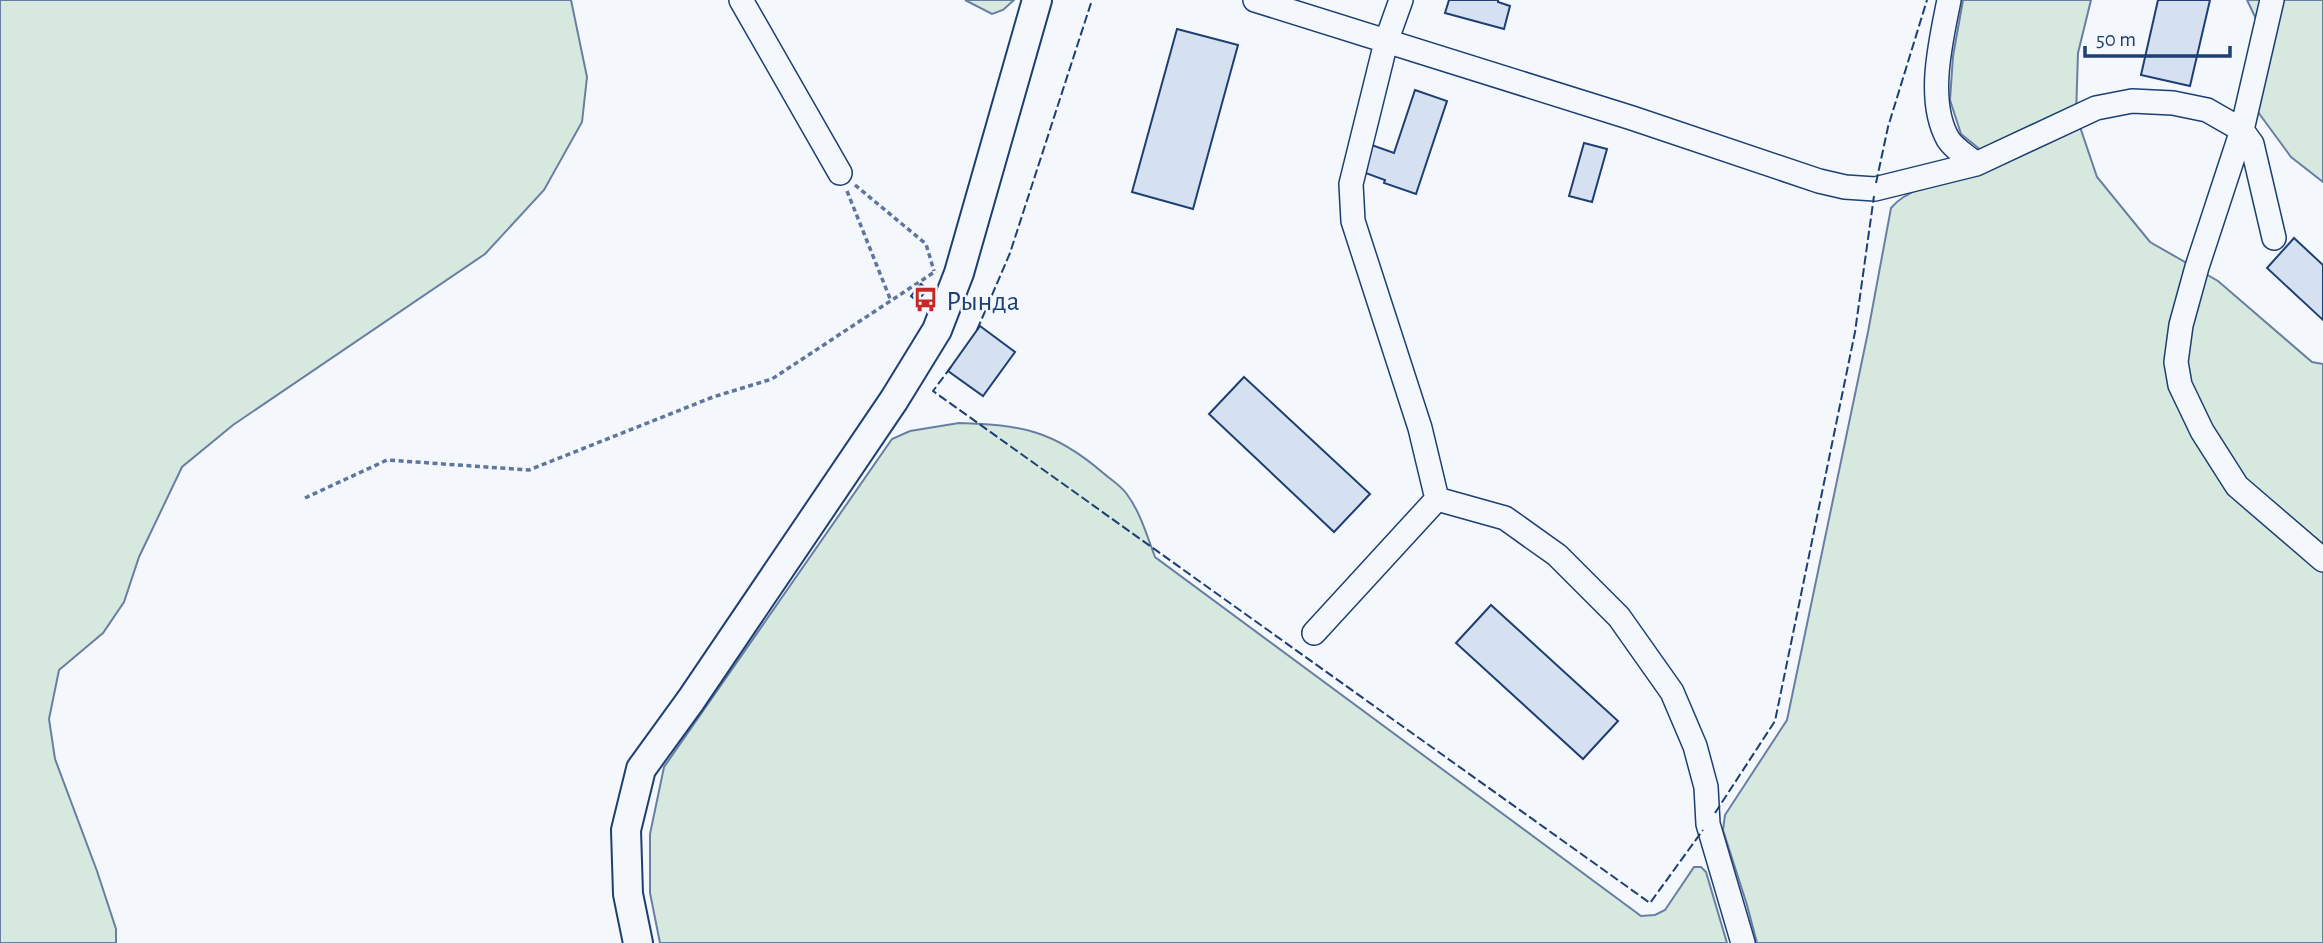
<svg xmlns="http://www.w3.org/2000/svg" width="2323" height="943" viewBox="0 0 2323 943" font-family="'Alegreya Sans',sans-serif">
<rect width="100%" height="100%" fill="#f4f7fb"/>
<path fill="#d7e8df" stroke="#687fa3" stroke-width="2" d="M0,0H571L587,77L582,122L544,190L485,254L233,425L182,467L139,557L124,602L103,633L59,670L49,719L55,759L97,871L116,929V943H0Z
M965,0H1014L1003,10L992,14Z
M1963,0H2091L2078,53L2076,115L2097,177L2150,242L2218,281L2312,362L2323,364V943H1757L1747,905L1723,830L1725,815L1787,720L1868,332L1891,208C1910,185 1951,181 1980,174L1987,155L1961,134L1950,100L1953,56Z
M2247,0H2323V182L2291,157L2258,112L2259,25Z
M959,423C1021,425 1053,430 1102,472C1110,479 1120,485 1126,493C1140,511 1147,536 1155,557L1641,916L1655,915L1665,910L1694,867H1701L1706,872L1727,943H660L650,893V834L664,767L892,439L910,431Z"/>
<path fill="#d5e0f0" stroke="#1d3f73" stroke-width="2" d="M1449,0H1498V2L1510,6L1504,29L1445,13Z
M2158,0H2210L2190,86L2141,75Z
M1177,29L1238,45L1193,209L1132,192Z
M1415,90L1447,101L1416,194L1384,183L1385,180L1360,171L1369,144L1394,153Z
M1584,143L1607,149L1592,202L1569,196Z
M2294,238L2323,265V320L2267,268Z
M921,284L927,290L917,301L911,296Z
M980,326L1015,352L983,396L948,371Z
M1244,377L1370,494L1334,532L1209,414Z
M1491,605L1618,721L1583,759L1456,643Z"/>
<g fill="none" stroke-linecap="round" stroke-linejoin="round">
<defs>
<path id="minor" d="M741,0L840,173
M1255,0L1632,118L1819,181L1845,187L1875,189L1976,164
M1949,0C1941,41 1926,100 1948,139C1954,149 1968,157 1976,164L2096,108L2132,101L2173,103L2207,110L2242,130L2252,144L2274,238
M2272,0L2242,130L2197,267L2181,325L2176,362L2180,385L2202,431L2237,486L2323,560
M1437,499L1505,518L1557,555L1619,617L1672,692L1695,746L1706,787L1708,824L1743,943
M1314,633L1437,499L1420,428L1353,221L1351,184L1386,42L1401,0"/>
<path id="major" d="M638,943L628,894L626,830L641,769L691,700L894,400L937,330L959,273L1037,0"/>
</defs>
<use href="#minor" stroke="#1d3f73" stroke-width="26"/>
<use href="#major" stroke="#1d3f73" stroke-width="32"/>
<path stroke="#5e769c" stroke-width="3.5" stroke-dasharray="5 3.5" stroke-linecap="butt" d="M855,185L926,244L934,271
M847,191L891,301
M305,498L387,460L529,470L713,397L772,379L936,271"/>
<use href="#minor" stroke="#f4f7fb" stroke-width="23"/>
<use href="#major" stroke="#f4f7fb" stroke-width="28"/>
<path stroke="#1d3f73" stroke-width="2" stroke-dasharray="9 3.5" stroke-linecap="butt" d="M1876,183L1888,127L1927,0
M977,330L1010,253L1092,0
M951,367L933,391L1650,903L1703,830
M1715,813L1775,721L1855,332L1874,196"/>
</g>
<defs>
<symbol id="bus-bare" viewBox="-9 -9 18 18"><path d="M-5-6H5V4H4V6H2V4H-2V6H-4V4H-5ZM-3.5-4V0h7V-4ZM-3.5 1.2v1.5H-2V1.2ZM2 1.2v1.5H3.5V1.2Z" fill="#c62828" stroke="#f4f7fb" stroke-width="2.5" paint-order="stroke"/></symbol>
</defs>
<g fill-rule="evenodd">
<use href="#bus-bare" x="908" y="282" width="35" height="35"/>
</g>
<g text-anchor="middle" stroke-width="5" stroke-linejoin="round" paint-order="stroke">
<g font-size="28" fill="#1d3f73" stroke="#f4f7fb" text-anchor="start">
<text x="946" y="310">Рында</text>
</g>
</g>
<path d="M2085 46v10h145v-10" fill="none" stroke="#1d3f73" stroke-width="3.5"/>
<text x="2096" y="46" font-size="21" fill="#1d3f73" stroke="#f4f7fb" stroke-width="5" paint-order="stroke">50 m</text>
</svg>
